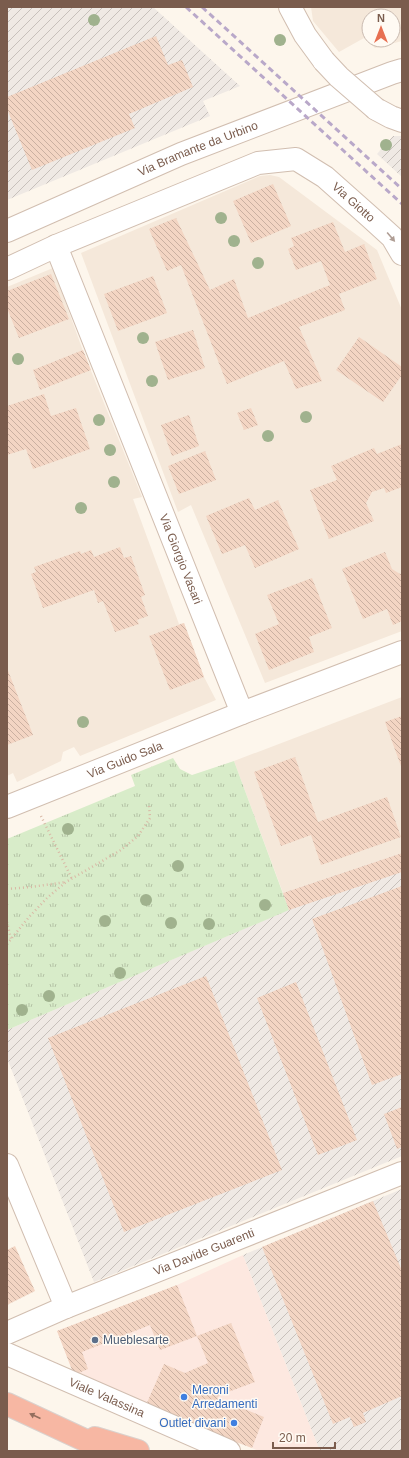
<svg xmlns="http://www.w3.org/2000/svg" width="409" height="1458" viewBox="0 0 409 1458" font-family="Helvetica,sans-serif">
<defs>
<pattern id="industrial-furrows" width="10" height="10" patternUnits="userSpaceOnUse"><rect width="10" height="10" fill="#efe9e4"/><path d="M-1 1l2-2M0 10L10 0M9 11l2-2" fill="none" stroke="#c7c0bb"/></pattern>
<pattern id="park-tufts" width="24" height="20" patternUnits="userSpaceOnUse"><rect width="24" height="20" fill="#d8ecc9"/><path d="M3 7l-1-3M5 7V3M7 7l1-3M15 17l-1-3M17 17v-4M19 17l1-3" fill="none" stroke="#b4c2a5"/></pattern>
<pattern id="building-back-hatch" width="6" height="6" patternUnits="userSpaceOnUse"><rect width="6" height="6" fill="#f3d5c3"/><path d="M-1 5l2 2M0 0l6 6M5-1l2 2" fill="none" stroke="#cab0a1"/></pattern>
</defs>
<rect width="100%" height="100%" fill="#fdf6ec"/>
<path fill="#f5e8da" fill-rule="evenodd" d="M311,7H402V41L375,48L364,38L339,52L313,21ZM369,16H393V40H369Z
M270,175L279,177L377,250L402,310V631L265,683L191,505L178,512L81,253L260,176Z
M53,268L83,351L142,497L133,499L179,624L184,623L204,677L216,700L80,756L74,747L63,752L61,761L17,782L13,773L7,776V287Z
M402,697V853L283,893L234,761Z"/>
<path fill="#fde8e0" d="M243,1255L320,1451H259L74,1375L57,1331L177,1285Z"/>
<path fill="url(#industrial-furrows)" d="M7,7H153L240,86L203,101L210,116L7,200Z
M393,136H402V177L377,154Z
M402,853V1156L94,1282L7,1058V1030L288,910L283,893Z
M402,1189V1451H320L243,1255Z"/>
<path fill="url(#park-tufts)" d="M173,758L180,769L192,775L234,761L289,910L7,1030V839L135,786L131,775Z"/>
<path fill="url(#building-back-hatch)" d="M156,36L168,65L182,60L193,87L129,114L135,128L32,170L7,109V97Z
M273,184L291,226L251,243L233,201Z
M176,218L210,290L234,279L248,318L330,285L321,261L296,270L288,249L294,246L291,238L333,222L345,252L364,244L377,279L339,294L345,310L299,327L322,381L296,389L284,361L227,384L181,265L167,271L149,229Z
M51,274L69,319L19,338L7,308V291Z
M153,276L167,313L118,331L104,294Z
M193,330L205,368L168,380L155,342Z
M359,337L402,367V375L383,402L336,370Z
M83,350L91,370L40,390L33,370Z
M44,394L51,416L76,408L90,449L33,469L26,449L7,455V406Z
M251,408L258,425L244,430L237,413Z
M189,415L199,446L172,456L161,425Z
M402,444V487L386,493L384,488L372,492L366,503L374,521L329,539L310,490L337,480L331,466L374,448L377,454Z
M205,451L216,480L179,494L168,466Z
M249,498L255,510L278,500L299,549L255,568L245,545L222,554L206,516Z
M120,547L124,558L131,556L145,595L141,597L148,616L137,620L139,624L115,632L103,601L98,603L94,590L43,608L31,574L36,572L34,567L80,551L81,554L91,550L94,557Z
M385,552L392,569L400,574L402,573V621L393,625L387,609L363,619L342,569Z
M312,578L332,628L309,637L314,652L269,670L255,634L279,624L267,595Z
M184,623L204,677L170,690L149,636Z
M7,668L33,735L7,745Z
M402,716V769L385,722Z
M295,757L318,822L387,797L401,837L321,865L311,835L281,846L254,772Z
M402,853V872L289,910L283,893Z
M402,886V1074L372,1085L312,919Z
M206,976L282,1170L124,1232L48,1038Z
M296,982L357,1140L318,1155L257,998Z
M402,1107V1147L397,1149L384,1114Z
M373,1201L402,1271V1396L363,1413L366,1422L354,1427L350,1417L333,1424L262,1247Z
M15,1246L35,1291L7,1305V1250Z
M177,1285L197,1336L160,1350L150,1325L82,1352L88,1369L74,1375L57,1331Z
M231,1323L255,1382L220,1395L217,1398L264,1417L252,1448L204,1430L146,1405L164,1364L185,1373L208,1363L197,1336Z"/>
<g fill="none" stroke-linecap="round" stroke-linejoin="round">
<defs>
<g id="minor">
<path d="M290,7L305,35L324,61"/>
<path d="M376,109L391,117L402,121"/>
<path id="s1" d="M7,231L181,154L392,73L402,70"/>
<path id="s2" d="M56,246L242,713L402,652"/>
<path id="s3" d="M7,269L56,246L258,163L296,159L325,177L370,217L392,237L402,254"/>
<path id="s4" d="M7,807L242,713"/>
<path d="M7,1165L66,1307"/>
<path id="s5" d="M7,1333L66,1307L402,1173"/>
<path id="s6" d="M7,1354L229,1451"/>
</g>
<path id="highway" d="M7,1404L108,1451
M95,1438L138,1451"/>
</defs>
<use href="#minor" stroke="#d1beb0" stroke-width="24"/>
<use href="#highway" stroke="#dad1cd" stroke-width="24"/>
<path stroke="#d9b8a5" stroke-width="2.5" stroke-dasharray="1 3" stroke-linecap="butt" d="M41,816L72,879
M7,889L31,887L66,882
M7,922L11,939
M7,944L29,917L48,897L66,882L121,850L138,836L150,818L149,805"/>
<use href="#minor" stroke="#fff" stroke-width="22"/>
<use href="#highway" stroke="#f7b7a3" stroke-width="22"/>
<path stroke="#b9a8c9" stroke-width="3" stroke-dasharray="6 4" stroke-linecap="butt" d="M186,7L402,204
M202,7L402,189"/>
<defs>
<path id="minor-bridge" d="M324,61L339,77L376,109"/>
</defs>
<use href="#minor-bridge" stroke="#d1beb0" stroke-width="24" stroke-linecap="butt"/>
<use href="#minor-bridge" stroke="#fff" stroke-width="22"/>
</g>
<g fill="#a0b28e">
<circle cx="94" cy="20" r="6"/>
<circle cx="280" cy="40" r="6"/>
<circle cx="386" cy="145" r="6"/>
<circle cx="221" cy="218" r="6"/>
<circle cx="234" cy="241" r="6"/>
<circle cx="258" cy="263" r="6"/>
<circle cx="143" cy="338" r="6"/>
<circle cx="18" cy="359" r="6"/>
<circle cx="152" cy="381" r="6"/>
<circle cx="306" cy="417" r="6"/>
<circle cx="99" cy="420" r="6"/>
<circle cx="268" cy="436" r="6"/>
<circle cx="110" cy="450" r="6"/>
<circle cx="114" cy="482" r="6"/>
<circle cx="81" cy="508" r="6"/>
<circle cx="83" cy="722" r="6"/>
<circle cx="68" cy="829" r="6"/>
<circle cx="178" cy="866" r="6"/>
<circle cx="146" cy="900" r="6"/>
<circle cx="265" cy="905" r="6"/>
<circle cx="105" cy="921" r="6"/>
<circle cx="171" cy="923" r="6"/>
<circle cx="209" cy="924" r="6"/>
<circle cx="120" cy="973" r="6"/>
<circle cx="49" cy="996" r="6"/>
<circle cx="22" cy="1010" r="6"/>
</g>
<defs><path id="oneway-solid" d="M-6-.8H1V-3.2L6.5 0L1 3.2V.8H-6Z"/></defs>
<use fill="#af9d94" href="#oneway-solid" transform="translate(391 237) rotate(50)"/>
<use fill="#936e5e" href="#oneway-solid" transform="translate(35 1416) rotate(-156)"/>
<circle fill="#5c6f8a" stroke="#fffaf3" stroke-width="1.5" cx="95" cy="1340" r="4"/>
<g fill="#3f7fe0" stroke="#fffaf3" stroke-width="1.5">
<circle cx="184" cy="1397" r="4"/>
<circle cx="234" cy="1423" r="4"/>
</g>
<g text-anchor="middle" stroke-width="3" stroke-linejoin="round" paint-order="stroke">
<g font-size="12" fill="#7a5c4d" stroke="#fffaf3">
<text dy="4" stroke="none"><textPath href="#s1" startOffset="208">Via Bramante da Urbino</textPath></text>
<text dy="4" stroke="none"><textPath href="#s3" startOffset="383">Via Giotto</textPath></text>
<text dy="4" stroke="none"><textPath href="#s2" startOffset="337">Via Giorgio Vasari</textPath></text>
<text dy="4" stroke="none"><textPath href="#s4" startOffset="127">Via Guido Sala</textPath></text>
<text dy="4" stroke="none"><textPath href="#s5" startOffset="213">Via Davide Guarenti</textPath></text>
<text dy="4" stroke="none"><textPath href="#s6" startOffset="109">Viale Valassina</textPath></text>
</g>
<g font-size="12" fill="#4e5e75" stroke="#fffaf3" text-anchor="start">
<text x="103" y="1344">Mueblesarte</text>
</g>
<g font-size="12" fill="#366cbe" stroke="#fffaf3" text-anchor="start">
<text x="192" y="1394">Meroni<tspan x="192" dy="14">Arredamenti</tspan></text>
<text x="226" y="1427" text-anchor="end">Outlet divani</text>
</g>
</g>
<rect width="409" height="1458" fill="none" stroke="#7a5c4d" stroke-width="16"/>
<g transform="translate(381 28)"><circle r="19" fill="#fffaf3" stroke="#cabbb1"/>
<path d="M0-3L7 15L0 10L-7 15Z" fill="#e76f51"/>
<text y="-6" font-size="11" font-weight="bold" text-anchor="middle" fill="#7a5c4d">N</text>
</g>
<path d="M273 1442v6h62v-6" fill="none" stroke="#7a5c4d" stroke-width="2"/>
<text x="279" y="1442" font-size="12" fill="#7a5c4d" stroke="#fffaf3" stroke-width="3" paint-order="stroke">20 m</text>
</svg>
